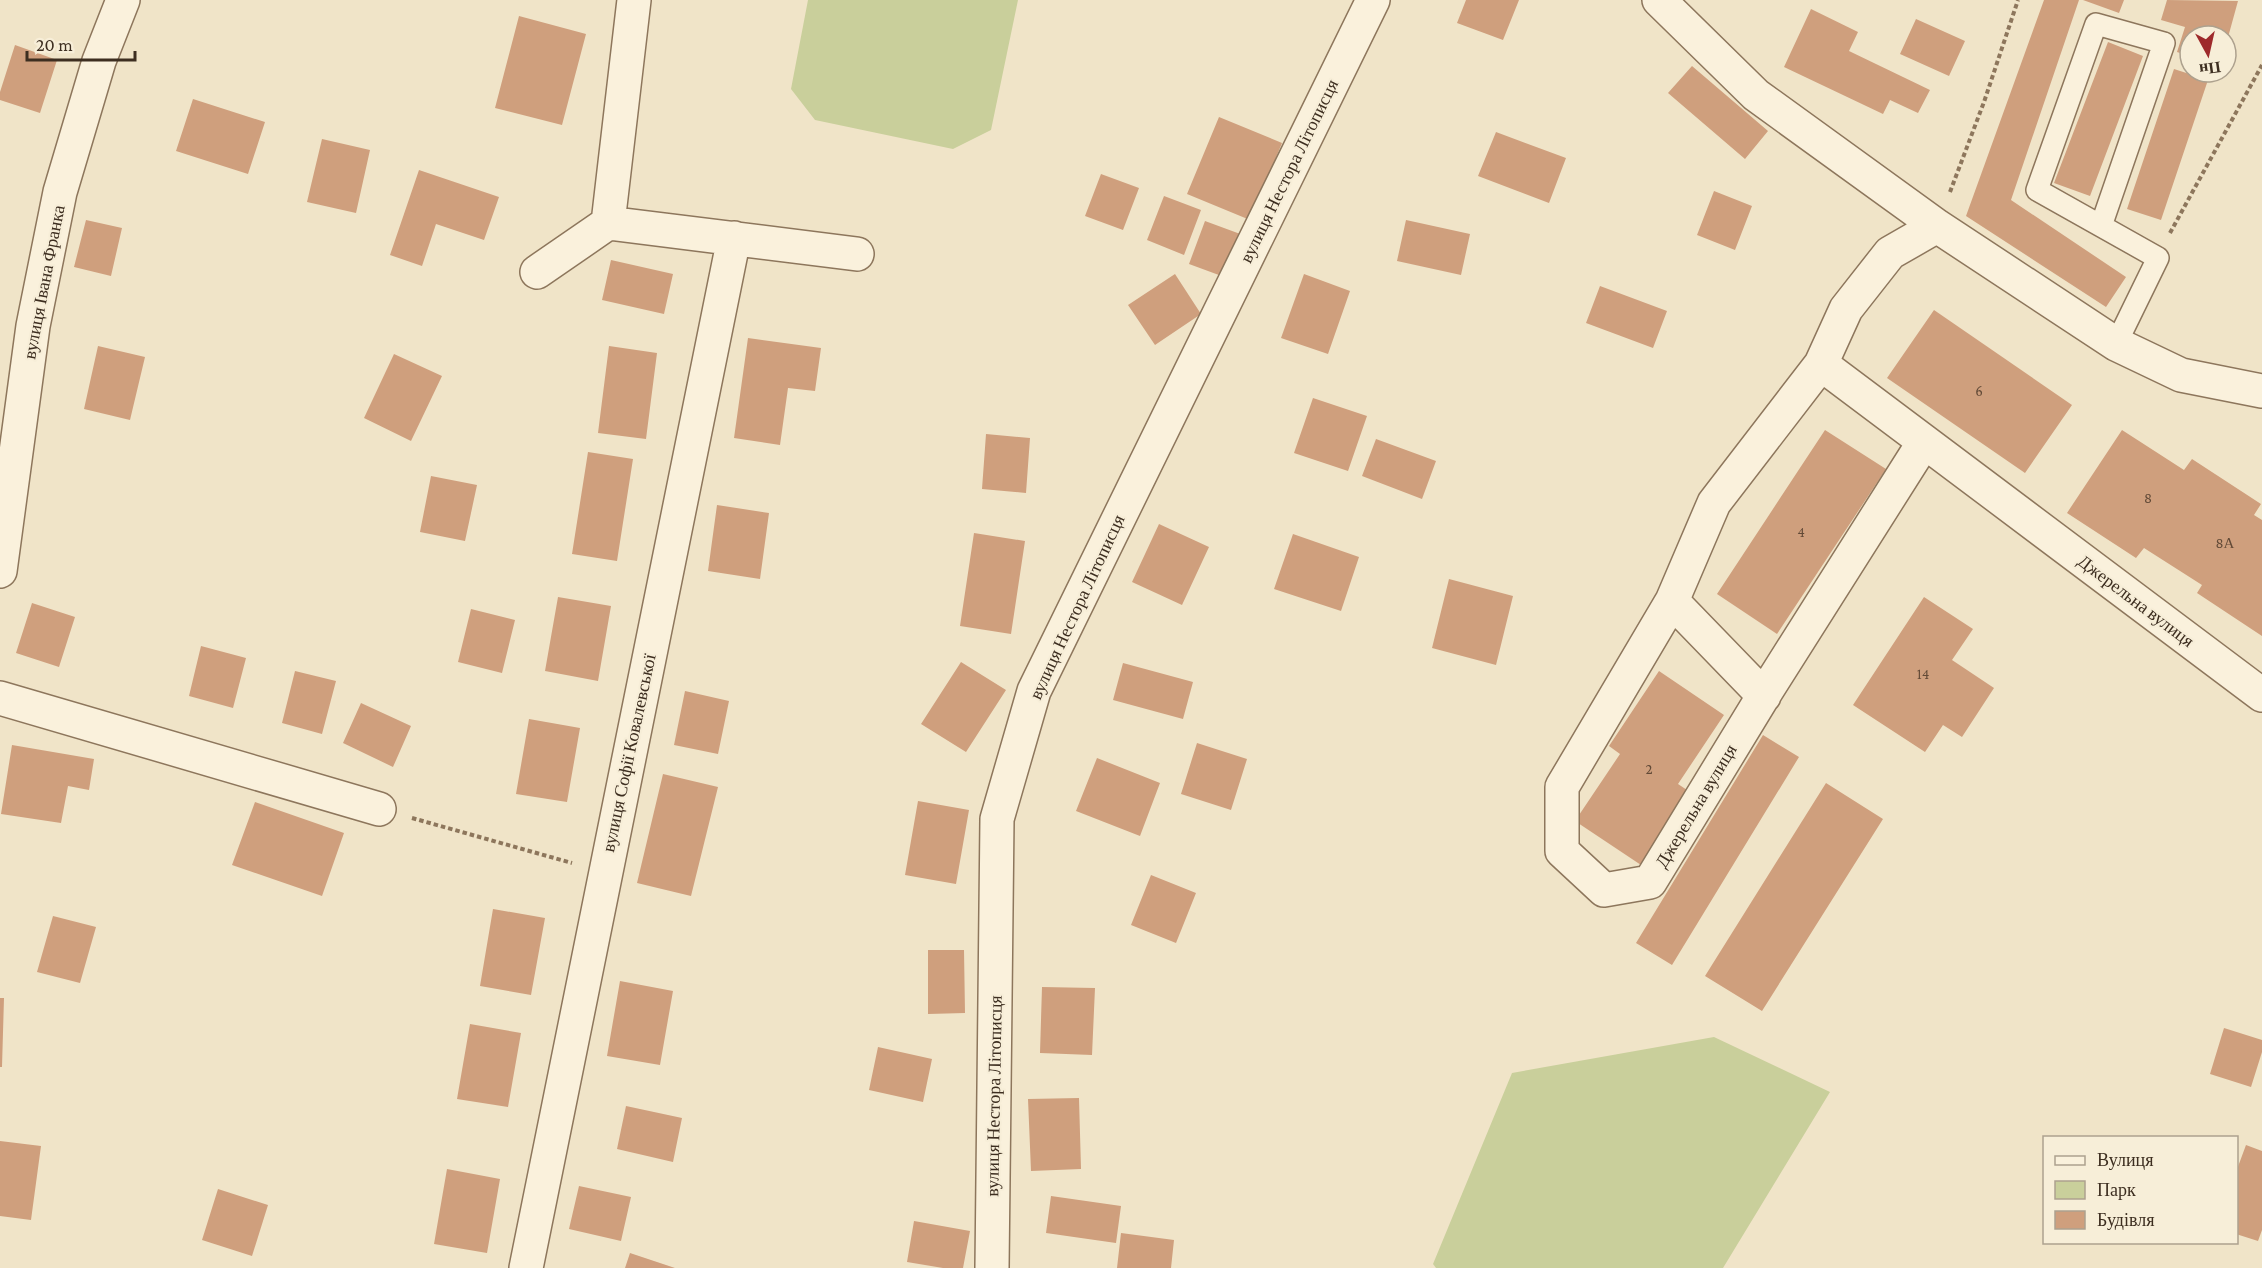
<svg xmlns="http://www.w3.org/2000/svg" width="2262" height="1268" viewBox="0 0 2262 1268" font-family="'Crimson Pro',serif">
<rect width="100%" height="100%" fill="#f0e4c8"/>
<path fill="#c9cf9b" d="M808,0H1018L991,130L953,149L815,120L791,89Z
M1714,1037L1830,1092L1723,1268H1436L1433,1264L1512,1073Z"/>
<path fill="#cf9f7d" d="M1466,0H1519L1503,40L1457,23Z
M2044,0H2079L2011,200L2126,277L2106,307L1966,216Z
M2083,0H2124L2119,13Z
M2167,0L2238,1L2227,41L2226,36H2190V56L2177,52L2185,27L2161,20Z
M1811,9L1858,32L1849,51L1930,90L1918,113L1890,100L1883,114L1784,67Z
M519,16L586,34L562,125L495,108Z
M1916,19L1965,41L1949,76L1900,54Z
M2108,42L2143,56L2090,196L2054,183Z
M15,45L57,60L40,113L0,100V92Z
M1692,66L1768,131L1745,159L1668,93Z
M2174,69L2208,80L2161,220L2127,209Z
M193,99L265,122L248,174L176,151Z
M1219,117L1282,143L1250,220L1187,194Z
M1496,132L1566,158L1549,203L1478,176Z
M322,139L370,150L356,213L307,202Z
M419,170L499,197L484,240L436,224L422,266L390,255Z
M1101,174L1139,188L1123,230L1085,216Z
M1714,191L1752,206L1735,250L1697,235Z
M1164,196L1201,210L1184,255L1147,240Z
M86,220L122,228L111,276L74,267Z
M1406,220L1470,234L1461,275L1397,261Z
M1205,221L1243,235L1227,278L1189,264Z
M611,260L673,274L664,314L602,300Z
M1175,274L1201,314L1155,345L1128,305Z
M1304,274L1350,291L1328,354L1281,338Z
M1600,286L1667,311L1653,348L1586,323Z
M1934,310L2072,405L2025,473L1887,378Z
M748,338L821,348L815,391L788,388L780,445L734,438Z
M98,346L145,357L130,420L84,409Z
M609,346L657,353L646,439L598,433Z
M394,354L442,376L411,441L364,418Z
M1313,398L1367,416L1348,471L1294,453Z
M1825,430L1886,469L1777,634L1717,594Z
M2122,430L2184,470L2192,459L2261,504L2254,515L2262,520V636L2197,593L2202,585L2144,548L2136,558L2067,513Z
M986,434L1030,438L1026,493L982,489Z
M1376,439L1436,461L1422,499L1362,476Z
M588,452L633,459L617,561L572,554Z
M431,476L477,485L465,541L420,532Z
M717,505L769,513L760,579L708,571Z
M1159,524L1209,547L1182,605L1132,582Z
M974,533L1025,541L1011,634L960,626Z
M1293,534L1359,557L1341,611L1274,589Z
M1449,579L1513,596L1496,665L1432,648Z
M558,597L611,606L598,681L545,671Z
M1924,597L1973,629L1952,660L1994,688L1962,737L1943,725L1925,752L1853,705Z
M32,603L75,617L59,667L16,653Z
M471,609L515,620L502,673L458,662Z
M201,646L246,658L233,708L189,696Z
M961,662L1006,690L966,752L921,724Z
M1123,663L1193,682L1183,719L1113,700Z
M295,671L336,681L322,734L282,723Z
M1659,671L1724,715L1678,784L1690,792L1641,865L1575,821L1620,754L1609,746Z
M685,691L729,701L718,754L674,745Z
M361,703L411,726L393,767L343,743Z
M529,719L580,728L567,802L516,794Z
M1763,735L1799,757L1672,965L1636,943Z
M1197,743L1247,759L1231,810L1181,794Z
M12,745L94,759L89,790L68,786L61,823L1,814Z
M1097,758L1160,783L1140,836L1076,811Z
M663,774L718,787L691,896L637,883Z
M1826,783L1883,819L1762,1011L1705,976Z
M918,801L969,810L956,884L905,875Z
M255,802L344,833L322,896L232,865Z
M1151,875L1196,893L1176,943L1131,925Z
M493,909L545,918L531,995L480,986Z
M53,916L96,927L80,983L37,972Z
M928,950H964L965,1013L928,1014Z
M620,981L673,991L660,1065L607,1056Z
M1042,987L1095,988L1092,1055L1040,1053Z
M0,998H4L2,1067H0Z
M470,1024L521,1033L508,1107L457,1099Z
M2224,1028L2262,1040V1052L2251,1087L2210,1074Z
M878,1047L932,1059L923,1102L869,1090Z
M1079,1098L1081,1169L1031,1171L1028,1099Z
M626,1106L682,1118L673,1162L617,1149Z
M0,1141L41,1146L31,1220L0,1216Z
M2246,1145L2262,1151V1230L2258,1241L2236,1234V1172Z
M447,1169L500,1179L487,1253L434,1244Z
M579,1186L631,1197L621,1241L569,1229Z
M218,1189L268,1205L252,1256L202,1240Z
M1051,1196L1121,1206L1116,1243L1046,1233Z
M914,1221L970,1231L963,1268H943L907,1262Z
M1121,1233L1174,1240L1171,1268H1117Z
M630,1253L675,1268H625Z"/>
<g fill="none" stroke-linecap="round" stroke-linejoin="round">
<defs>
<path id="lane" d="M2101,226L2164,43L2096,24L2037,190L2158,258L2116,344"/>
<path id="street" d="M634,0L608,223L857,254
M1659,0L1756,95L1937,226L2116,344L2181,375L2262,391
M1937,226L1890,253L1846,309L1821,364L2262,695
M537,272L608,223
M1821,364L1714,503L1672,601L1562,787V851L1604,890L1650,882L1767,690L1924,442
M0,571L33,326L60,192L99,61L123,0
M1672,601L1764,696
M0,698L379,809
M526,1268L734,238
M992,1268L997,819L1034,691L1373,0"/>
</defs>
<use href="#lane" stroke="#8d765c" stroke-width="24"/>
<use href="#street" stroke="#8d765c" stroke-width="36"/>
<path stroke="#8d765c" stroke-width="4" stroke-dasharray="4.5 3" stroke-linecap="butt" d="M1950,192L1984,102L2018,0
M2170,233L2262,65
M412,818L572,863"/>
<use href="#lane" stroke="#faf1dc" stroke-width="21"/>
<use href="#street" stroke="#faf1dc" stroke-width="33"/>
</g>
<g text-anchor="middle" stroke-width="4.5" stroke-linejoin="round" paint-order="stroke">
<g font-size="15" fill="#624a37">
<text x="1979" y="396">6</text>
<text x="2148" y="503">8</text>
<text x="1801" y="537">4</text>
<text x="2225" y="548">8А</text>
<text x="1923" y="679">14</text>
<text x="1649" y="774">2</text>
</g>
<g font-size="18" fill="#3d2e20" stroke="#f7eed8">
<text transform="translate(1289 171) rotate(-64)" y="6">вулиця Нестора Літописця</text>
<text transform="translate(44 282) rotate(-79)" y="6">вулиця Івана Франка</text>
<text transform="translate(2136 601) rotate(37)" y="6">Джерельна вулиця</text>
<text transform="translate(1077 607) rotate(-65)" y="6">вулиця Нестора Літописця</text>
<text transform="translate(629 753) rotate(-78)" y="6">вулиця Софії Ковалевської</text>
<text transform="translate(1696 806) rotate(-59)" y="6">Джерельна вулиця</text>
<text transform="translate(994 1096) rotate(-89)" y="6">вулиця Нестора Літописця</text>
</g>
</g>
<rect x="2043" y="1136" width="195" height="108" fill="#f7eed8" stroke="#ada18e" stroke-width="1.5"/>
<rect x="2055" y="1156" width="30" height="9" fill="#faf1dc" stroke="#ada18e" stroke-width="1.5"/>
<text x="2097" y="1166" font-size="18" fill="#3d2e20">Вулиця</text>
<rect x="2055" y="1181" width="30" height="18" fill="#c9cf9b" stroke="#ada18e" stroke-width="1.5"/>
<text x="2097" y="1196" font-size="18" fill="#3d2e20">Парк</text>
<rect x="2055" y="1211" width="30" height="18" fill="#cf9f7d" stroke="#ada18e" stroke-width="1.5"/>
<text x="2097" y="1226" font-size="18" fill="#3d2e20">Будівля</text>
<g transform="translate(2208 54) rotate(172)"><circle r="28" fill="#f7eed8" stroke="#ada18e" stroke-width="1.5"/>
<path d="M0-4.5L10 22L0 15L-10 22Z" fill="#9e2a2b"/>
<text y="-9" font-size="16" font-weight="bold" text-anchor="middle" fill="#3d2e20">Пн</text>
</g>
<path d="M27 51v9h108v-9" fill="none" stroke="#3d2e20" stroke-width="3"/>
<text x="36" y="51" font-size="18" fill="#3d2e20" stroke="#f7eed8" stroke-width="4.5" paint-order="stroke">20 m</text>
</svg>
